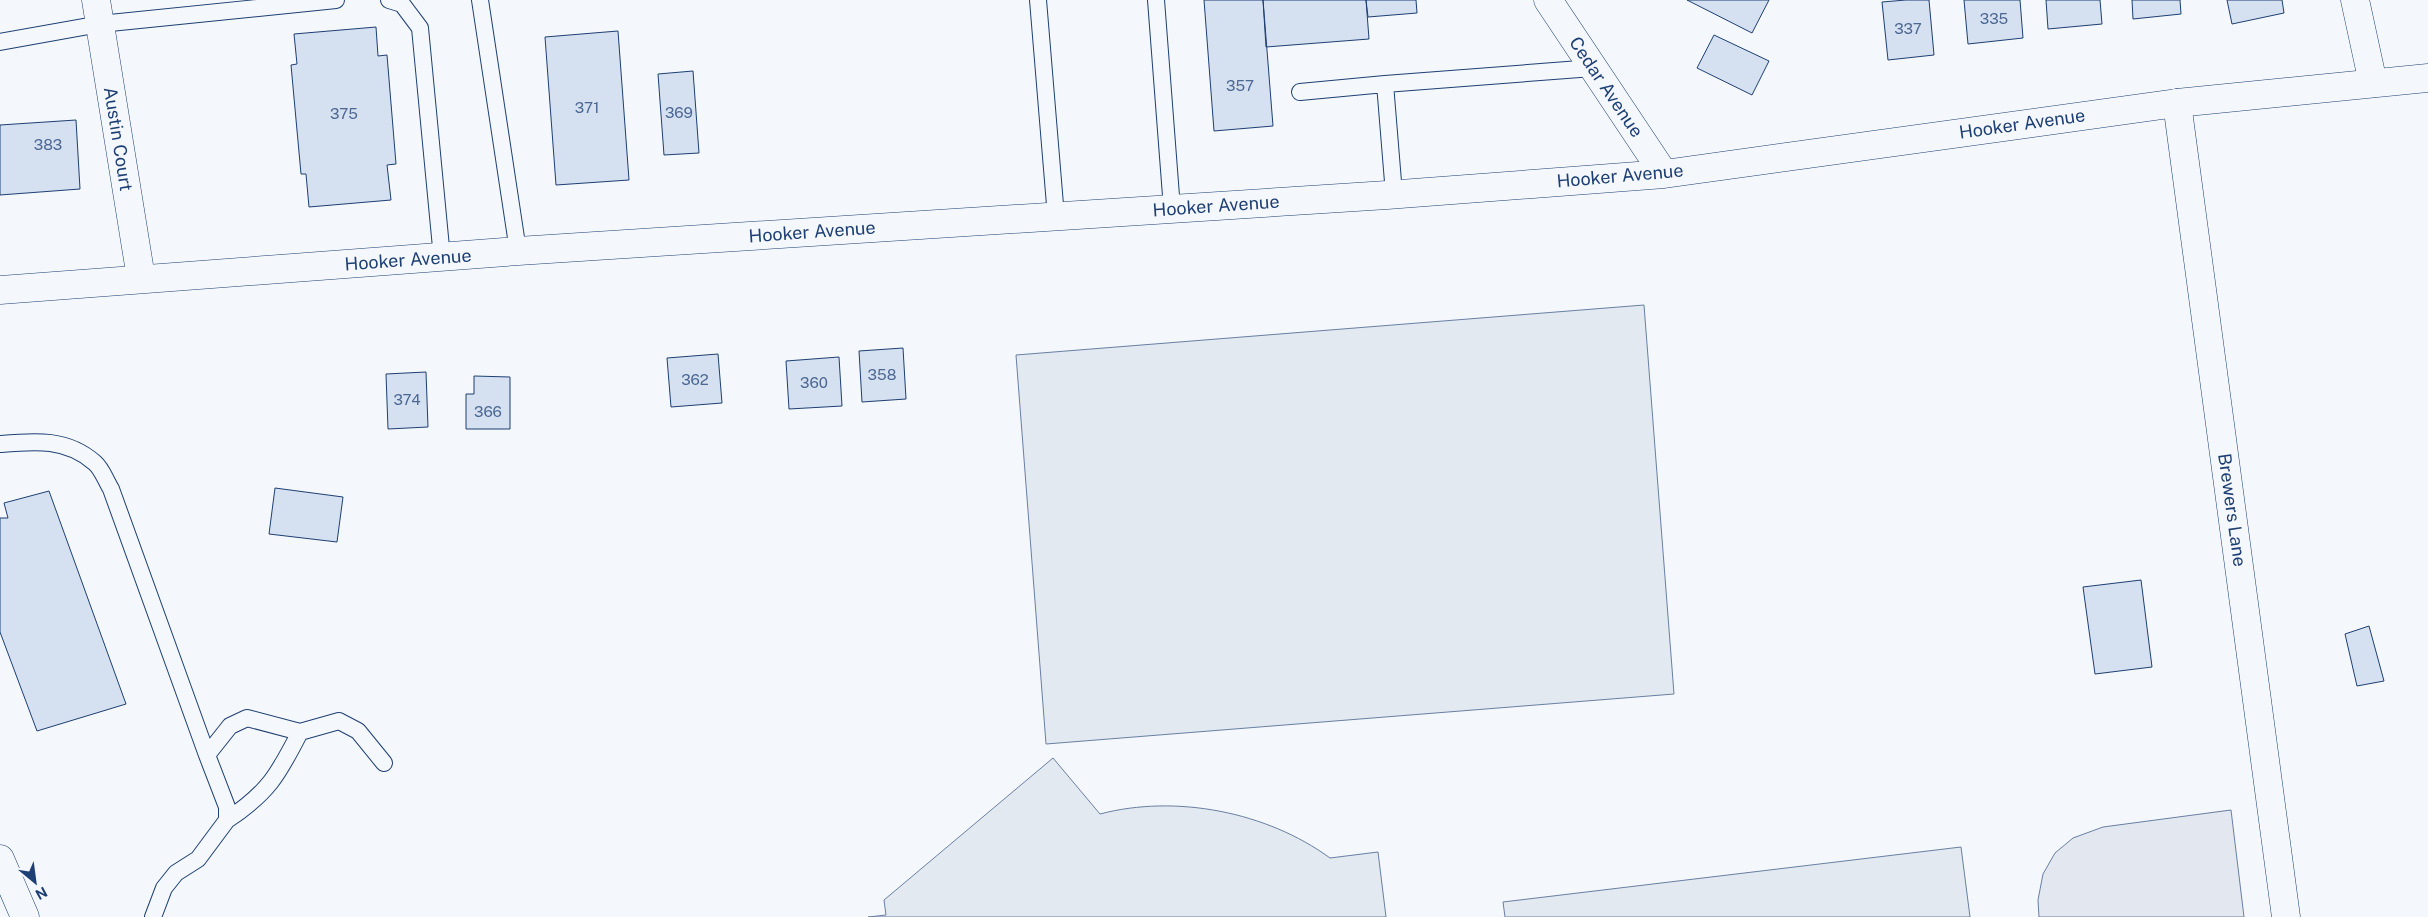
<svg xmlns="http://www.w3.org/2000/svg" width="2428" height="917" viewBox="0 0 2428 917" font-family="'Public Sans',sans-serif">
<rect width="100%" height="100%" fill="#f4f7fb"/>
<path fill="#e3e9f0" stroke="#687fa3" d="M1644,305L1674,694L1046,744L1016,355Z
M1053,758L1100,814C1176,794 1267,812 1330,858L1378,852L1386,917H868L886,915L884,900Z
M1961,847L1970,917H1505L1503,902Z"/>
<path fill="#e3e8f0" stroke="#687fa3" d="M2231,810L2244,917H2039L2038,900L2043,874L2055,853L2073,838L2103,827Z"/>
<path fill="#d5e0f0" stroke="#1d3f73" d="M1204,0H1263L1273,126L1214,131Z
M1263,0H1366L1369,39L1266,47Z
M1366,0H1416L1417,13L1368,17Z
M1687,0H1769L1752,33Z
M1906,0H1929L1934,55L1888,60L1882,2Z
M1964,0H2020L2023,38L1968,44Z
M2046,0H2100L2102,24L2048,29Z
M2132,0H2180L2181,14L2133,19Z
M2227,0H2282L2284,13L2232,24Z
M376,27L378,56L387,55L396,164L387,165L391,200L309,207L306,174H301L291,65L297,64L294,34Z
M618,31L629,180L556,185L545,37Z
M1714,35L1769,61L1752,95L1697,68Z
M693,71L699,153L664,155L658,74Z
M76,120L80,189L0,195V125Z
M903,348L906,399L862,402L859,351Z
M718,354L722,403L671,407L667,358Z
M839,357L842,406L789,409L786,361Z
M426,372L428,427L388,429L386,374Z
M474,376L510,377V429H466V394H474Z
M275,488L343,497L337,542L269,534Z
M49,491L126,704L37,731L0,632V518H8L4,503Z
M2141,580L2152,667L2095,674L2083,587Z
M2369,626L2384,681L2357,686L2345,634Z"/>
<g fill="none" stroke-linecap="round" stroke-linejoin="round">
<defs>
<path id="service" d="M389,0L402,4L420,28L442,258
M480,0L518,251
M1038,0L1056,217
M1156,0L1172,209
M0,42L100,24L336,0
M1300,92L1385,84
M1394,194L1385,84L1593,68
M0,444C35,441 67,438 95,463C102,469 106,481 111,489L207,755
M227,820C268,793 278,775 300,732
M153,917L164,888L176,873L198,859L227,820V807L207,755L230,726L247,718L300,732L339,721L358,731L384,763"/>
<path id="minor" d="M96,0L141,278
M2355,0L2373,83
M2177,103L2286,917
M0,859L25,917"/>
<path id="tertiary" d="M1548,0L1664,174
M0,290L518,251L1387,195L1664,174L2177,103L2428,78"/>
</defs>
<use href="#service" stroke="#1d3f73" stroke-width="18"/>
<use href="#minor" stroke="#1d3f73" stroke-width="29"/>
<use href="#tertiary" stroke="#1d3f73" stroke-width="29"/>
<use href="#service" stroke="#f4f7fb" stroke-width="16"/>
<use href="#minor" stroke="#f4f7fb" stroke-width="28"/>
<use href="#tertiary" stroke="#f4f7fb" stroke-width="28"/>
</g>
<g text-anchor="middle" stroke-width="4" stroke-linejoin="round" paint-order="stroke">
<g font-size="15" fill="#4b6792">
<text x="1994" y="24">335</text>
<text x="1908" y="34">337</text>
<text x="1240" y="91">357</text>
<text x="587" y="113">371</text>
<text x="679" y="118">369</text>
<text x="344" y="119">375</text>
<text x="48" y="150">383</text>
<text x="882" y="380">358</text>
<text x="695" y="385">362</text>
<text x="814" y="388">360</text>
<text x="407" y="405">374</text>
<text x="488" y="417">366</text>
</g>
<g font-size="18" fill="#1d3f73" stroke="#f4f7fb">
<text transform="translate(1606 87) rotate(56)" y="6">Cedar Avenue</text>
<text transform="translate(2022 124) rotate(-8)" y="6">Hooker Avenue</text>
<text transform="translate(118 139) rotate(81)" y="6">Austin Court</text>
<text transform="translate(1620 176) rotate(-5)" y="6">Hooker Avenue</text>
<text transform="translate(1216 206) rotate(-4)" y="6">Hooker Avenue</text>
<text transform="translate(812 232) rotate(-4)" y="6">Hooker Avenue</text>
<text transform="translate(408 260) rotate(-4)" y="6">Hooker Avenue</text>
<text transform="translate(2232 510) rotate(82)" y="6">Brewers Lane</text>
</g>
</g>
<g transform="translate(35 882) rotate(151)" stroke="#f4f7fb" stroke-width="4" paint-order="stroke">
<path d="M0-4L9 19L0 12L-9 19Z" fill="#1d3f73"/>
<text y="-8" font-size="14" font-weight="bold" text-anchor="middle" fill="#1d3f73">N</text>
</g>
</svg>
